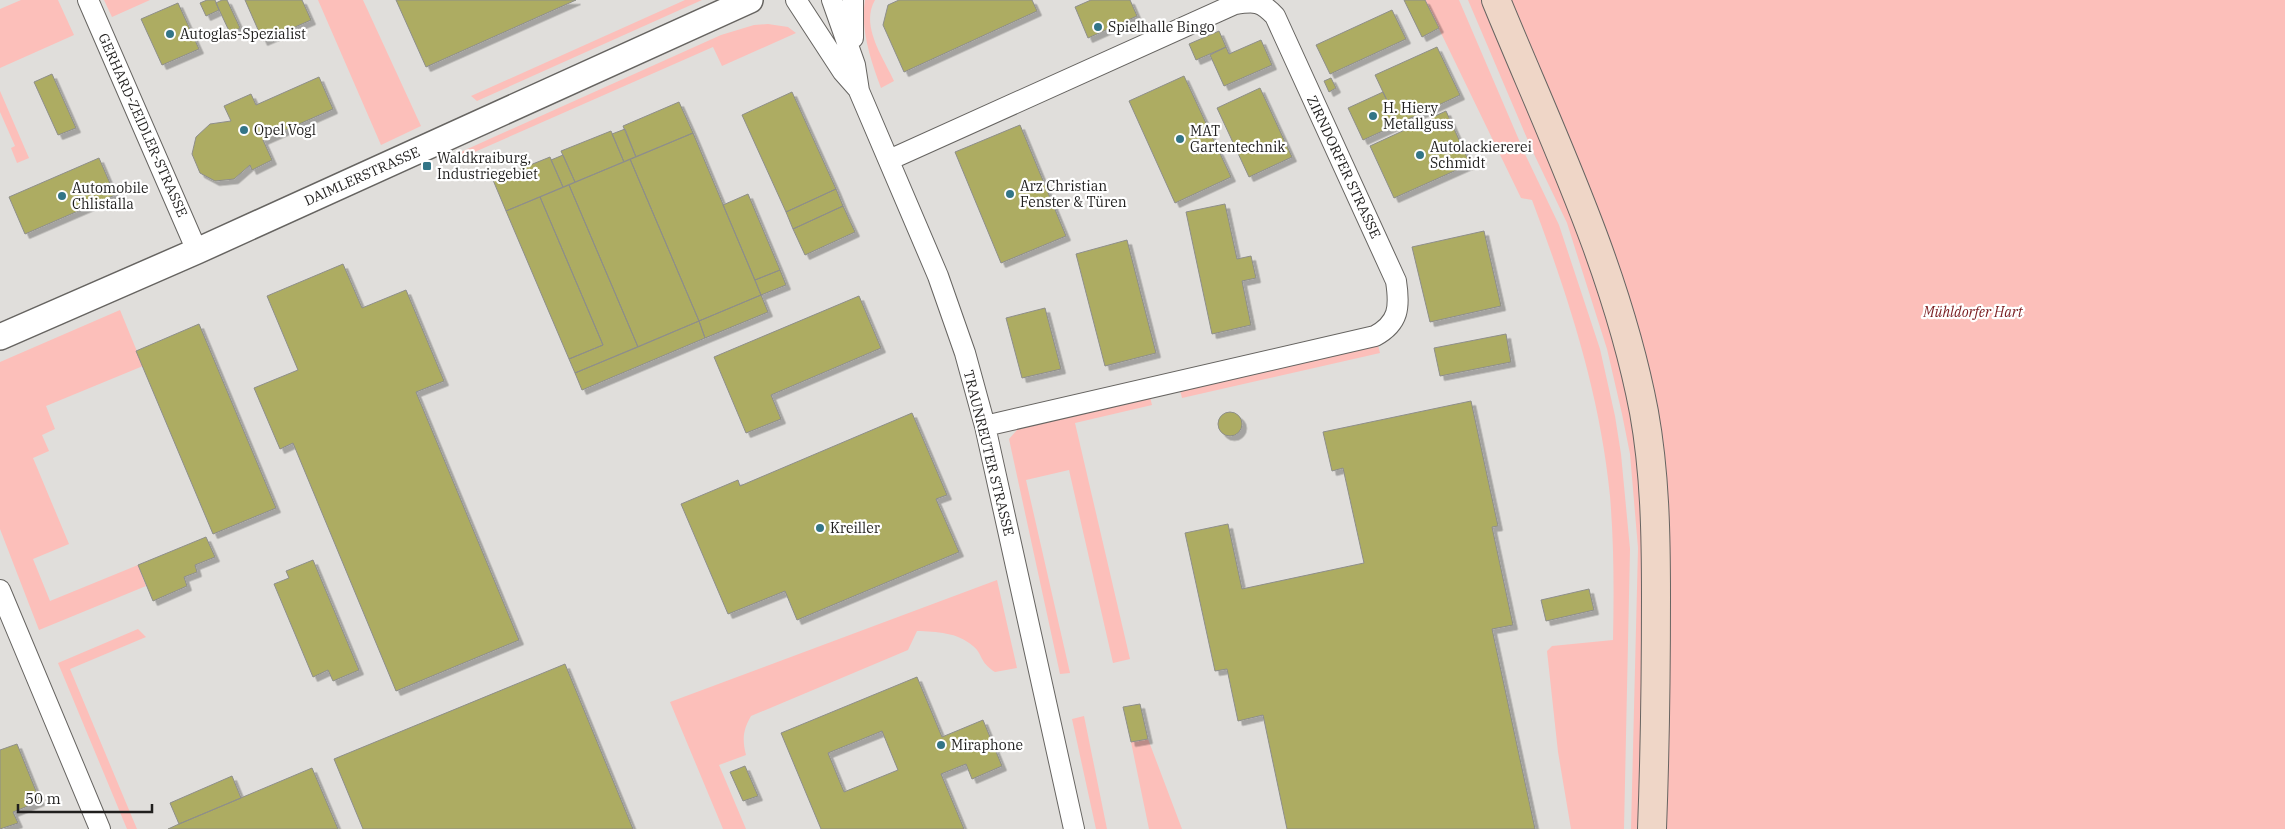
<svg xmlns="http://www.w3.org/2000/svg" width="2285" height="829" viewBox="0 0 2285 829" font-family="'IBM Plex Serif',serif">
<defs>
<filter id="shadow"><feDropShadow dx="4.5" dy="4.5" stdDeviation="0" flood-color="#0004"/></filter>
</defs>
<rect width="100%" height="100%" fill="#e0dedb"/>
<path fill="#fcbfba" d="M21,0H58L74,35L0,68V9Z
M104,0H150L112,17Z
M318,0H363L421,126L381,145Z
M685,0H702L477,101L471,96Z
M865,0H875C860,26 883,57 894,81L881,88C871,61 860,29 865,0Z
M1425,0H1459L1525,154L1559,225L1600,349L1615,416L1621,454L1630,549L1624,829H1571L1558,752L1547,651L1552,646L1613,640C1614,592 1614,544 1610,496C1600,393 1568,296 1532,200L1521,198Z
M1468,0H1485L1594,269L1627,383L1644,512L1641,829H1631L1638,548L1630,454L1622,414L1607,349L1567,223L1532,150Z
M1507,0H2285V829H1664L1661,464Z
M768,24L788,27L796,33L722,66L713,47L445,165L443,160L721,35L754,25Z
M0,91L29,158L17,163L11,148L15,146L0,112Z
M120,310L143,366L46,406L55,429L42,435L49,451L33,458L69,544L33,559L50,601L138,565L146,586L39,630L0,529V362Z
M1378,345L1380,353L1182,398L1180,390Z
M1150,397L1152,405L1075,423L1130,659L1113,663L1069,470L1026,480L1070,673L1060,674L1009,439L1017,430L1029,424Z
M997,580L1017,668L995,672C979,662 983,654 973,646C957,632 937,632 917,631L908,650L751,716C743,730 742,739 746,755L719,765L746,829H723L670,702Z
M138,629L146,637L70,669L137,829H127L58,663Z
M1084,716L1107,829H1096L1072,719Z
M1148,739L1182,829H1149L1131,742Z"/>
<path fill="#adac62" stroke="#8e8e8a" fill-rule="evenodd" filter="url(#shadow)" d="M207,0H215L219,10L206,16L200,3Z
M222,0H227L240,28L230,33L216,3Z
M245,0H302L311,20L263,41Z
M396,0H576L426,67Z
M899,0H1032L1037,11L904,72L883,25L888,5Z
M1091,0H1130L1137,16L1088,38L1075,7Z
M1404,0H1425L1439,28L1422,37Z
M178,3L199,49L162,65L141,19Z
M1392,10L1406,39L1330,74L1316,45Z
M1219,31L1226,47L1196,60L1189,44Z
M1261,40L1272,65L1224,86L1210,55L1226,47L1229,54Z
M1437,47L1460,95L1398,124L1375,75Z
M52,74L76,128L58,135L34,82Z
M1184,76L1231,177L1175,203L1129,101Z
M319,77L333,109L263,140L272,160L252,170L250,165L234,179L215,181L200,173L192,154L196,137L210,124L231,121L224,106L251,94L256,105Z
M1331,78L1336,88L1329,92L1324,81Z
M1260,88L1292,157L1249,177L1217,108Z
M792,92L836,189L786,212L742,115Z
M1383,92L1398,124L1363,140L1348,108Z
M679,102L693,133L636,157L623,126Z
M1446,111L1470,164L1394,198L1370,146Z
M1020,125L1066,236L1001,263L955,152Z
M625,129L636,157L624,162L612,134Z
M611,131L624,162L575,182L561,151Z
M693,133L761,295L699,321L630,159Z
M563,155L575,182L563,187L551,160Z
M550,157L563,187L506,211L493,180Z
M99,158L115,195L25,234L9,197Z
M630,159L699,321L638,347L569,185Z
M569,185L638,347L575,373L569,359L603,345L540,197Z
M836,189L843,206L793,229L786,212Z
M748,194L780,270L755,280L723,205Z
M540,197L603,345L569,359L506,211Z
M1225,204L1237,259L1251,256L1256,278L1242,281L1251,325L1212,334L1186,212Z
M843,206L855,232L805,255L793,229Z
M1484,231L1501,306L1430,322L1412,247Z
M1127,240L1156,353L1105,366L1076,254Z
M343,264L362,308L406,290L444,381L416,392L519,640L396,691L293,443L280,449L254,388L298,370L267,296Z
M780,270L786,285L761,295L755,280Z
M761,295L768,312L705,338L699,321Z
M859,296L881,348L771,395L781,419L746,433L714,357Z
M1045,308L1061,369L1022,378L1006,318Z
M699,321L705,338L582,390L575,373Z
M199,324L276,508L213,534L136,351Z
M1506,334L1511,362L1440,376L1434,348Z
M1471,401L1498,526L1492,527L1513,625L1492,629L1535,829H1287L1263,715L1238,721L1227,669L1215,671L1185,533L1228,524L1242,589L1364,563L1343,468L1332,471L1323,432Z
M1218 424a12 12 0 1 1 24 0a12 12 0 1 1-24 0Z
M912,413L947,495L936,499L959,552L797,620L785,591L728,614L681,504L738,480L740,486Z
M206,537L215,557L195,565L197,572L184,577L187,586L153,601L138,565Z
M313,560L359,670L333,681L328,670L313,677L274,584L289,578L286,571Z
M1589,589L1594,610L1546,621L1541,600Z
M565,664L633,829H363L334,759Z
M917,677L942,737L983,720L1002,766L972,779L966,764L941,774L964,829H821L781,733ZM882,731L898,770L844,792L828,753Z
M1140,704L1148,739L1131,742L1123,707Z
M17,744L40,801L13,812L18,823L0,829V750Z
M745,766L758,796L743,801L730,772Z
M312,768L338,829H168L179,824Z
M232,776L241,798L179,824L170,803Z"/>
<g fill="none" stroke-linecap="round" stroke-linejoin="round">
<defs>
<path id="minor" d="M88,0L197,251
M796,0L843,72L858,89
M832,0L855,65L859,91L938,276L965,353L985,426L1074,829
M853,38V0
M889,160L1235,4C1255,1 1261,1 1275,16L1396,281C1400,307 1399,323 1375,336L985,426
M0,590L100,829"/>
<path id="tertiary" d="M0,337L197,251L750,0"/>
<path id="secondary" d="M1496,0C1551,134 1617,269 1644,412C1655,473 1656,535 1656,597C1656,674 1655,751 1652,829"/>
</defs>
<use href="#minor" stroke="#666461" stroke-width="22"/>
<use href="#tertiary" stroke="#666461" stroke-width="28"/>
<use href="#secondary" stroke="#666461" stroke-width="30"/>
<use href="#minor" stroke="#fff" stroke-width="20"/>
<use href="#tertiary" stroke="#fff" stroke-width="25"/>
<use href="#secondary" stroke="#efd6c7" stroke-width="28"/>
</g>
<g fill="#337587" stroke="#fff" stroke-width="2">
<circle cx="1098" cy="27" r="5"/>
<circle cx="170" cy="34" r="5"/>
<circle cx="1373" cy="116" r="5"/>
<circle cx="244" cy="130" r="5"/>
<circle cx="1180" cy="139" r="5"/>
<circle cx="1420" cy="155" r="5"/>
<rect x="422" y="161" width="10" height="10" rx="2.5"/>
<circle cx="1010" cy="194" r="5"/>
<circle cx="62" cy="196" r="5"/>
<circle cx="820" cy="528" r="5"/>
<circle cx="941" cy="745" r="5"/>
</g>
<g text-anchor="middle" stroke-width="4.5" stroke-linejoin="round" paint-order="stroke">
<g font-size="14" fill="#201f1e" stroke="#fff" text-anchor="start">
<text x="1108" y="32">Spielhalle Bingo</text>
<text x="180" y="39">Autoglas-Spezialist</text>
<text x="1383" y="113">H. Hiery<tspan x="1383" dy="16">Metallguss</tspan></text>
<text x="254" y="135">Opel Vogl</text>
<text x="1190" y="136">MAT<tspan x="1190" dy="16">Gartentechnik</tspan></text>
<text x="1430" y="152">Autolackiererei<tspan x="1430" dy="16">Schmidt</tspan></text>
<text x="437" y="163">Waldkraiburg,<tspan x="437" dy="16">Industriegebiet</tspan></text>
<text x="1020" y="191">Arz Christian<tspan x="1020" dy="16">Fenster &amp; Türen</tspan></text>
<text x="72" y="193">Automobile<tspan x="72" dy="16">Chlistalla</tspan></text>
<text x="830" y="533">Kreiller</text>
<text x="951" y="750">Miraphone</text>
</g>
<g font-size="14" fill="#201f1e" stroke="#fff">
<text transform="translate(143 125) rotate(66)" y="5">GERHARD-ZEIDLER-STRASSE</text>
<text transform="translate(1344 167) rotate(65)" y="5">ZIRNDORFER STRASSE</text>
<text transform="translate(362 176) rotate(-24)" y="5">DAIMLERSTRASSE</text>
<text transform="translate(989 453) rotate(76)" y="5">TRAUNREUTER STRASSE</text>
</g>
<g font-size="14" font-style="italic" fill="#791d20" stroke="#fff">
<text x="1973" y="317">Mühldorfer Hart</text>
</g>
</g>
<path d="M18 804v8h134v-8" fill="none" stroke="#201f1e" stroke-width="2.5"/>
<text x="25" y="804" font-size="15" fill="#201f1e" stroke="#ffffff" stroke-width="4" paint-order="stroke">50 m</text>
</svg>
